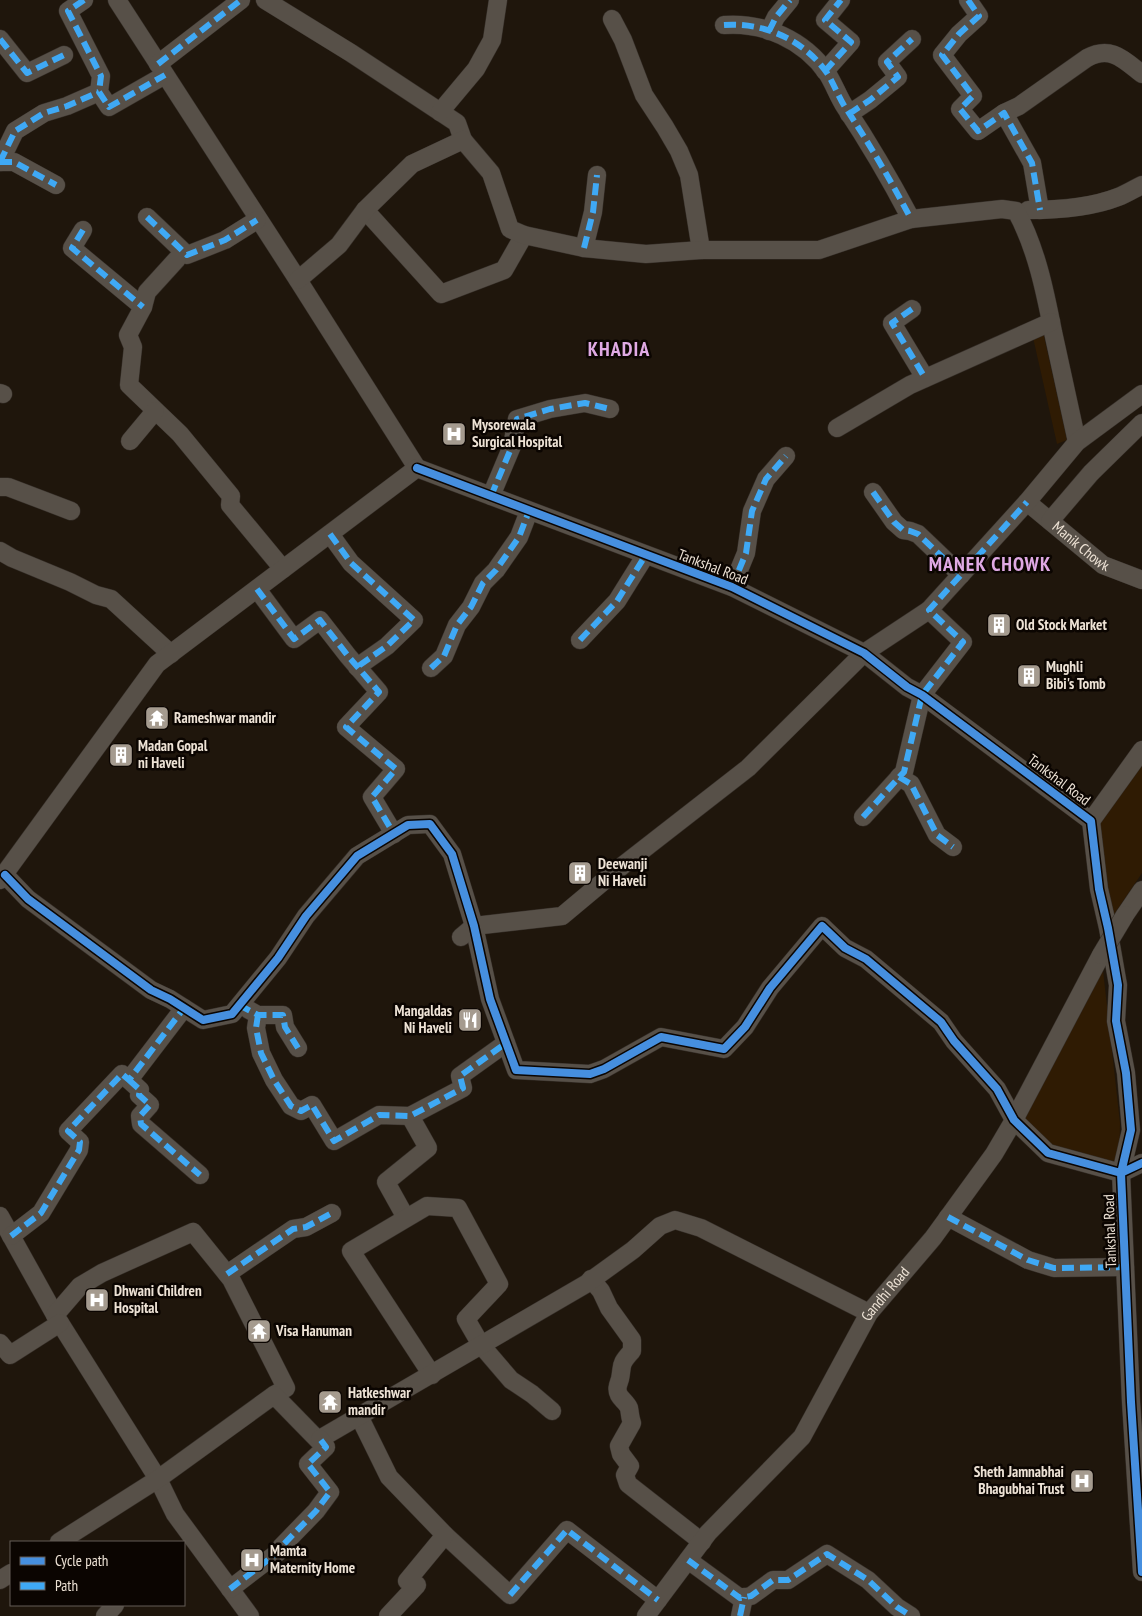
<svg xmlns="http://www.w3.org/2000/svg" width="1142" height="1616" viewBox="0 0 1142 1616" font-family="'PT Sans Narrow',sans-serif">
<rect width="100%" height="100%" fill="#1f160c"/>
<path fill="#2f1b03" d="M1043,332L1067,440L1057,444L1032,333Z
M1142,762V873L1113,916L1098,825Z
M1105,958L1103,970L1120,1123L1119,1169L1049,1150L1021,1118Z"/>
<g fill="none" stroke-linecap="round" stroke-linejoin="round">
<defs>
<g id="minor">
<path d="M84,0L68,11L101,76L99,92L109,107L165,75"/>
<path d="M117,0L298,280L417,468"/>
<path d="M265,0L351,53L457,123L463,140"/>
<path d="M968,0L979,16L959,34L942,55L973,96L960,109L978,131L1004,113L1032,163L1040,210"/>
<path d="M612,19L623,40L644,95L665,127L679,151L689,175L701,250"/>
<path d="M724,25C764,22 804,40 827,73C834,84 838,96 845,107C869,143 891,181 911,219"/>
<path d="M769,31L776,17L790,0"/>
<path d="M0,39L27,73L64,55"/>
<path d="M158,64L241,0"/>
<path d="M825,71L851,42L825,20L841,0"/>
<path d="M440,112L476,69L492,40L498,0"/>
<path d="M1004,113L1019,106L1087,58C1111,45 1124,60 1142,74"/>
<path d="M849,114L870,100L898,77L887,62L912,39"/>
<path d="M0,162L15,131L44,113L67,106L99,92"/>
<path d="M0,162H14L56,185"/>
<path d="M365,210L441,294L504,270L524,235"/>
<path d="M1028,210C1058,210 1090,208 1118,197C1126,194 1134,189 1142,185"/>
<path d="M147,217L187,255L225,240L257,220"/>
<path d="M83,230L72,248L143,307"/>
<path d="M584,248L593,212L597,175"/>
<path d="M177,259L147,292L143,307L128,335L133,347L129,385L180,434L231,496L230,505L283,569"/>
<path d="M298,280L339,245L365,210L412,164L463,140L491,173L510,229L524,235L584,248L646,254L701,250H819L911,219L1002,209L1016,211C1036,247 1045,291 1053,332C1061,369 1069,405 1077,442"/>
<path d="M912,309L892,323L925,378"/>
<path d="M0,393L3,394"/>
<path d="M837,428L910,385L1051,322"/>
<path d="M130,441L155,411"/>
<path d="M417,468L732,587L864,653L907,687L922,695L1091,821L1099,889L1108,928L1118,985L1116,1021L1126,1073L1131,1130L1121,1173L1131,1402L1142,1572"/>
<path d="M0,487H8L71,511"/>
<path d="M873,492L894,522L903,530L910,531L918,534L961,575"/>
<path d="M491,496L512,446L517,419L550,409L585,403L610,409"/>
<path id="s1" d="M1027,502L1103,565L1142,580"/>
<path d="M1050,521L1091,473L1142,423"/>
<path d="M330,534L351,563L414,620L387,646L357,667"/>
<path d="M0,551L12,558L70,582L96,595L111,599L171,654"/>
<path d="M732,587L746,553L752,511L766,479L786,456"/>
<path d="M257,589L294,639L320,620L348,656L379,692L346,727L396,769L372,797L394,834"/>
<path d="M580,640L617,601L645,556"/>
<path d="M431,668L444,656L457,625L471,607L483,583L496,570L519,537L529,511"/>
<path d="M899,777L911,784L937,835L953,847"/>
<path d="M863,817L904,772L922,695L963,642L929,610L1027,502L1077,442L1142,394"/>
<path d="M1091,821L1142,750"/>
<path d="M5,875L28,899L151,990L170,999L203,1020L232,1014L278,958L306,916L357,856L408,825L430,824L452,854L474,926L490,999L516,1070L590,1074L604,1069L661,1037L724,1049L745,1027L770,988L822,926L845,948L866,959L941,1022L954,1041L997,1089L1014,1120L1048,1153L1121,1173L1142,1163"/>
<path d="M0,880L157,664L417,468"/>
<path d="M1125,915L1142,890"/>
<path d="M461,937L474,926L562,916L617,870L748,768L864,653L929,610"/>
<path d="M249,1010L258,1015H283L285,1027L298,1048"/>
<path d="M258,1015L256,1028L261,1053L274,1080L291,1106L301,1111L312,1105L334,1141L379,1115L410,1116L463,1088L460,1076L506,1043"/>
<path d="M129,1080L140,1090L139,1095L150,1105L140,1116L141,1124L200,1175"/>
<path d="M0,1216L55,1315L158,1479L175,1514L250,1616"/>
<path d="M948,1217L1028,1260L1054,1268L1125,1267"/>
<path d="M406,1218L386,1182L428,1148L410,1116"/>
<path d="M11,1236L41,1213L79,1150L80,1142L68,1131L122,1074L129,1080L184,1008"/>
<path d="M227,1274L293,1229L306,1227L332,1213"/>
<path d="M591,1279L601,1291L609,1308L632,1340V1351C619,1365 623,1364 620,1379C618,1385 616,1389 619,1395C621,1399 627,1403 629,1408C630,1413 630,1418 632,1423L619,1446L621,1454L630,1466L625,1475L628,1484L702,1542"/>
<path d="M55,1315L80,1286L102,1273L193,1232L231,1279L286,1388L274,1395"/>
<path d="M0,1343L10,1355L60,1323"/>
<path d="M432,1375L351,1251L427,1206L458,1208L499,1284L466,1319L481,1345L511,1380L532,1394L552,1411"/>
<path d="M359,1416L389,1477L445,1535L510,1595L567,1530L658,1600"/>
<path d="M59,1542L158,1479L274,1395L318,1440L586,1284L633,1250L660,1226L675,1220L701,1228L869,1313"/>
<path d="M688,1560L740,1598L751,1596L773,1580H788L827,1554L868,1580L897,1607L911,1616"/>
<path d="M0,1580L11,1573"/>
<path d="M230,1589L281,1550V1547L316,1511L330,1492L308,1464L326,1447L320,1439"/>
<path d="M105,1616L115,1605"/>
<path d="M388,1616L417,1585L407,1581L445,1535"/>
<path id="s2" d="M646,1616L708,1533L802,1437L869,1313L933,1238L994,1154L1014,1120L1101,955"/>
<path d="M740,1616L744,1597"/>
</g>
</defs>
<use href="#minor" stroke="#362f29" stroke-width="19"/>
<use href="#minor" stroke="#575048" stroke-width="18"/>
<defs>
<path id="minor-bridge" d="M1101,955L1125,915"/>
</defs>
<use href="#minor-bridge" stroke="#362f29" stroke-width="19" stroke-linecap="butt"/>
<use href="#minor-bridge" stroke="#575048" stroke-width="18"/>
<path stroke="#3fa9f5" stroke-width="6" stroke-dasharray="12 6" stroke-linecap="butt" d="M84,0L68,11L101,76L99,92L109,107L165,75
M968,0L979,16L959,34L942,55L973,96L960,109L978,131L1004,113L1032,163L1040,210
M724,25C764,22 804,40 827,73C834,84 838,96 845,107C869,143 891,181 911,219
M769,31L776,17L790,0
M0,39L27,73L64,55
M158,64L241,0
M825,71L851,42L825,20L841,0
M849,114L870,100L898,77L887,62L912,39
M0,162L15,131L44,113L67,106L99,92
M0,162H14L56,185
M147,217L187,255L225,240L257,220
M83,230L72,248L143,307
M584,248L593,212L597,175
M912,309L892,323L925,378
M873,492L894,522L903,530L910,531L918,534L961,575
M491,496L512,446L517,419L550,409L585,403L610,409
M330,534L351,563L414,620L387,646L357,667
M732,587L746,553L752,511L766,479L786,456
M257,589L294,639L320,620L348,656L379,692L346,727L396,769L372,797L394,834
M580,640L617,601L645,556
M431,668L444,656L457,625L471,607L483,583L496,570L519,537L529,511
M899,777L911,784L937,835L953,847
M863,817L904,772L922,695L963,642L929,610L1027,502
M239,1005L258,1015H283L285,1027L298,1048
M258,1015L256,1028L261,1053L274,1080L291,1106L301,1111L312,1105L334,1141L379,1115L410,1116L463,1088L460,1076L506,1043
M129,1080L140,1090L139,1095L150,1105L140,1116L141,1124L200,1175
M948,1217L1028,1260L1054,1268L1125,1267
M11,1236L41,1213L79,1150L80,1142L68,1131L122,1074L129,1080L184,1008
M227,1274L293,1229L306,1227L332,1213
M688,1560L740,1598L751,1596L773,1580H788L827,1554L868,1580L897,1607L911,1616
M230,1589L281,1550V1547L316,1511L330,1492L308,1464L326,1447L320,1439
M510,1595L567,1530L658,1600
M740,1616L744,1597"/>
<defs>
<path id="cycleway" d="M417,468L732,587L864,653L907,687L922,695L1091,821L1099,889L1108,928L1118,985L1116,1021L1126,1073L1131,1130L1121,1173L1131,1402L1142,1572
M5,875L28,899L151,990L170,999L203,1020L232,1014L278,958L306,916L357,856L408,825L430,824L452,854L474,926L490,999L516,1070L590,1074L604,1069L661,1037L724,1049L745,1027L770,988L822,926L845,948L866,959L941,1022L954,1041L997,1089L1014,1120L1048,1153L1121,1173L1142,1163"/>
</defs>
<use href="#cycleway" stroke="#0b0501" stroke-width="11"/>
<use href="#cycleway" stroke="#468fdf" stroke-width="8"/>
</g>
<defs>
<symbol id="hospital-square" viewBox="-11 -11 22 22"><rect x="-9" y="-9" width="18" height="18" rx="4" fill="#a59b8f" stroke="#0b0501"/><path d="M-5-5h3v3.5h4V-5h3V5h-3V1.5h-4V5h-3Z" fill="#fff"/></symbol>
<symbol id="building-square" viewBox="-11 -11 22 22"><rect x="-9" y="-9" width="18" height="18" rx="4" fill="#a59b8f" stroke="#0b0501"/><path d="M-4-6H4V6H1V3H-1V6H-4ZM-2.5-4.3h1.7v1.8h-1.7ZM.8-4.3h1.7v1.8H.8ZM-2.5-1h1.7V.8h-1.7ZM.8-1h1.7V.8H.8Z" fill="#fff"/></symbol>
<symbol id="temple-square" viewBox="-11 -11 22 22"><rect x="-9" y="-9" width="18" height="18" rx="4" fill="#a59b8f" stroke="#0b0501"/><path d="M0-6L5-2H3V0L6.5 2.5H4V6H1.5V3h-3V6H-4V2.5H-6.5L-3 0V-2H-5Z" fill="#fff"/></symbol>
<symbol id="restaurant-square" viewBox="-11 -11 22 22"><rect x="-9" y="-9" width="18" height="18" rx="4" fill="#a59b8f" stroke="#0b0501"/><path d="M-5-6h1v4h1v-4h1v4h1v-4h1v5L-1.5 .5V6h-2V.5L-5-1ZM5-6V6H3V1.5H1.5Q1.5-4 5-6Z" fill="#fff"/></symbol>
</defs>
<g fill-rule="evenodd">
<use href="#hospital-square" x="440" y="420" width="28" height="28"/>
<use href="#building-square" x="985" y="611" width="28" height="28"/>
<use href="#building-square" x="1015" y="662" width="28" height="28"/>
<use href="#temple-square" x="143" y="704" width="28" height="28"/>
<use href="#building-square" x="107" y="741" width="28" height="28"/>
<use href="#building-square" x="566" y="859" width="28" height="28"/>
<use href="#restaurant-square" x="456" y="1006" width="28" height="28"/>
<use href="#hospital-square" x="83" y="1286" width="28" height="28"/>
<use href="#temple-square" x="245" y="1317" width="28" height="28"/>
<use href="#temple-square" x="316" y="1388" width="28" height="28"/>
<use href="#hospital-square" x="1068" y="1467" width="28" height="28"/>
<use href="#hospital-square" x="238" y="1546" width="28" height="28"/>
</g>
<g text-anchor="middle" stroke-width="5" stroke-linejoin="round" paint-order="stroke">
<g font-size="15" font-weight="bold" fill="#ede2d5" stroke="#0b0501" text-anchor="start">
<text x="472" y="430">Mysorewala<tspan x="472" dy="17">Surgical Hospital</tspan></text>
<text x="1016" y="630">Old Stock Market</text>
<text x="1046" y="672">Mughli<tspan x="1046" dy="17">Bibi's Tomb</tspan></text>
<text x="174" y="723">Rameshwar mandir</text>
<text x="138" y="751">Madan Gopal<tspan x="138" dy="17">ni Haveli</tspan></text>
<text x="598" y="869">Deewanji<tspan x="598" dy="17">Ni Haveli</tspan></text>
<text x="452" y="1016" text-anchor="end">Mangaldas<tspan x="452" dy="17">Ni Haveli</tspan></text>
<text x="114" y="1296">Dhwani Children<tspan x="114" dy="17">Hospital</tspan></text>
<text x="276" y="1336">Visa Hanuman</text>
<text x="348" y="1398">Hatkeshwar<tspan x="348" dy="17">mandir</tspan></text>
<text x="1064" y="1477" text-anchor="end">Sheth Jamnabhai<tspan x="1064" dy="17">Bhagubhai Trust</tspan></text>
<text x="270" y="1556">Mamta<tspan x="270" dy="17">Maternity Home</tspan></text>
</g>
<g font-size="15" fill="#ede2d5" stroke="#0b0501">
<text dy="5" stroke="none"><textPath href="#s1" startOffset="70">Manik Chowk</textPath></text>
<text transform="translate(713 567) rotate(21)" y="5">Tankshal Road</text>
<text transform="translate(1059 780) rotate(37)" y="5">Tankshal Road</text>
<text transform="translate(1110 1231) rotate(-92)" y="5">Tankshal Road</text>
<text dy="5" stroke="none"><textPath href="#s2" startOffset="404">Gandhi Road</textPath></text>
</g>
<g font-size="20" font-weight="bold" letter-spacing="1" fill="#dfa9e4" stroke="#0b0501">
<text x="619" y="356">KHADIA</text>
<text x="990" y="571">MANEK CHOWK</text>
</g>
</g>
<rect x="10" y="1541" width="175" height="65" fill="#0b0501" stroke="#655d56"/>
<rect x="20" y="1557" width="25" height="8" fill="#468fdf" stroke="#655d56"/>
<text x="55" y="1566" font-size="15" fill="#ede2d5">Cycle path</text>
<rect x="20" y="1582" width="25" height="8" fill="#3fa9f5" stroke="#655d56"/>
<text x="55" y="1591" font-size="15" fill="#ede2d5">Path</text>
</svg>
